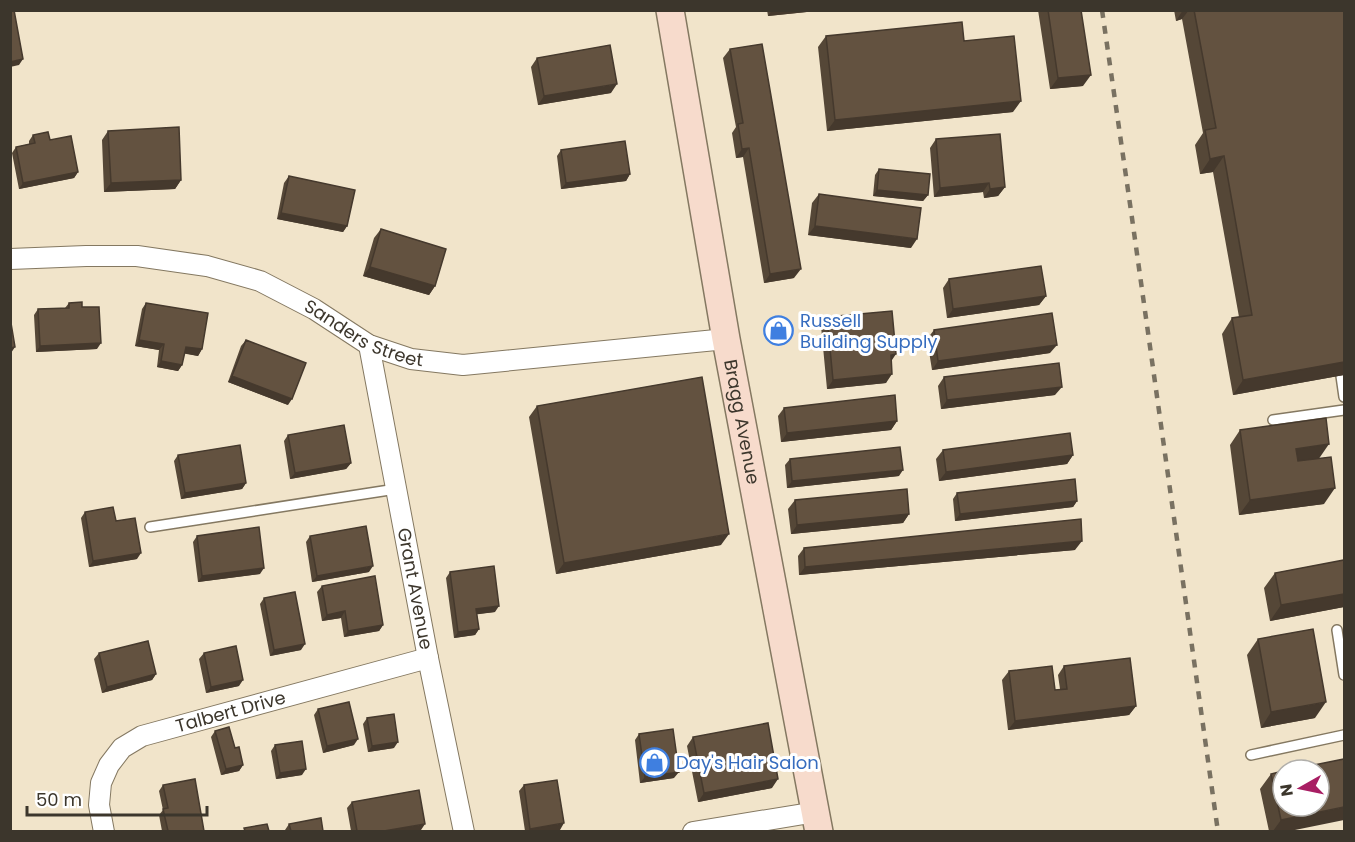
<svg xmlns="http://www.w3.org/2000/svg" width="1355" height="842" viewBox="0 0 1355 842" font-family="Poppins,sans-serif">
<rect width="100%" height="100%" fill="#f1e4ca"/>
<g fill="none" stroke-linecap="round" stroke-linejoin="round">
<defs>
<path id="lane" d="M1341,376L1344,397
M1273,420L1344,410
M150,527L396,489
M1337,630L1344,675
M1251,755L1344,735"/>
<g id="street">
<path id="s1" d="M10,259L86,256H137L207,266L260,281L314,309L369,345L411,359L463,365L726,339"/>
<path id="s2" d="M369,345L428,658L464,832"/>
<path id="s3" d="M104,832L99,805L101,783L109,765L122,748L142,736L428,658"/>
<path d="M693,832L816,812"/>
</g>
<g id="secondary">
<path id="s4" d="M670,10L726,339L819,832"/>
</g>
</defs>
<use href="#lane" stroke="#847861" stroke-width="12"/>
<use href="#street" stroke="#847861" stroke-width="22"/>
<use href="#secondary" stroke="#847861" stroke-width="30"/>
<use href="#lane" stroke="#fff" stroke-width="9"/>
<use href="#street" stroke="#fff" stroke-width="20"/>
<use href="#secondary" stroke="#f7dbcc" stroke-width="27"/>
<path stroke="#797161" stroke-width="4.5" stroke-dasharray="8 8" stroke-linecap="butt" d="M1102,10L1131,211L1218,832"/>
</g>
<path fill="#554737" d="M767,10H826L768,16Z
M1038,10H1081L1083,86L1050,89Z
M1174,10H1344V375L1233,395L1222,334L1232,318L1239,317L1213,172L1200,174L1195,145L1203,133L1182,19L1176,21Z
M826,36L964,41L1013,112L827,131L818,47Z
M730,49L794,278L764,283L743,157L736,158L732,133L736,127L723,58Z
M537,58L611,93L538,105L531,67Z
M108,131L181,180L175,189L104,192L102,140Z
M33,135L50,140L78,172L74,178L19,189L12,153L16,147L29,144V141Z
M936,139L1005,187L998,196L984,198L983,192L934,197L930,148Z
M561,150L630,174L626,181L561,189L557,156Z
M879,169L928,195L923,201L873,196L875,175Z
M289,176L347,226L343,232L277,219L284,183Z
M819,194L911,248L808,235L812,203Z
M381,229L435,286L429,295L363,276L374,238Z
M949,279L1046,296L1039,305L947,318L943,288Z
M69,303L82,307L97,349L36,352L34,315L38,309L65,308Z
M146,303L202,349L198,356L184,353L182,365L178,371L157,367L159,350L135,346L142,309Z
M827,317L891,361L886,383L827,389L821,326Z
M934,330L1050,353L932,370L927,339Z
M246,340L288,405L228,382L241,346Z
M944,377L1055,395L941,409L938,386Z
M537,406L721,545L556,574L529,417Z
M784,408L897,421L891,430L781,442L778,416Z
M1240,430L1319,458L1324,504L1239,515L1230,445Z
M288,435L351,463L346,469L290,479L284,441Z
M943,450L1073,455L1067,464L939,481L936,459Z
M178,455L246,483L242,489L181,499L174,461Z
M790,459L899,476L787,488L785,465Z
M957,493L1077,501L1073,507L955,521L953,499Z
M795,500L909,514L903,523L791,534L788,509Z
M85,512L116,521L137,559L89,567L81,518Z
M197,536L260,574L198,582L193,542Z
M310,536L369,572L312,582L306,542Z
M804,548L1075,550L799,575L798,556Z
M1344,560V607L1270,621L1264,588L1275,573Z
M450,572L495,612L477,614L479,629L475,635L454,638L446,578Z
M322,586L383,625L379,631L344,637L341,618L322,621L317,592Z
M264,598L301,650L270,656L260,604Z
M1258,639L1315,718L1261,728L1247,655Z
M99,653L156,674L152,680L102,693L94,659Z
M204,653L239,686L206,693L199,659Z
M1064,666L1136,706L1129,715L1008,730L1002,680L1009,671L1055,690L1060,689L1058,675Z
M318,709L354,745L323,753L314,715Z
M367,718L394,748L368,752L363,724Z
M215,731L235,748L243,765L239,771L221,775L211,737Z
M639,734L674,778L640,783L635,740Z
M693,737L772,788L698,802L687,746Z
M275,745L302,775L276,779L271,751Z
M1271,774L1290,831H1269L1260,789Z
M163,785L204,831H162L159,815L163,810L159,791Z
M524,785L560,830L547,831H525L519,791Z
M352,802L421,830L414,831H351L347,808Z
M289,824L323,831H285V830Z"/>
<path fill="#45392d" d="M772,10H826L768,16Z
M1183,10H1189L1182,19L1176,21Z
M23,59L19,65L10,67V62Z
M1091,75L1083,86L1050,89L1058,78Z
M617,84L611,93L538,105L544,96Z
M1021,101L1013,112L827,131L835,120Z
M749,148L743,157L736,158L742,149Z
M1224,156L1213,172L1200,174L1210,159Z
M78,172L74,178L19,189L23,183Z
M630,174L626,181L561,189L566,183Z
M181,180L175,189L104,192L111,183Z
M989,183L983,192L934,197L940,188Z
M1005,187L998,196L984,198L990,189Z
M877,190L928,195L923,201L873,196Z
M281,213L347,226L343,232L277,219Z
M815,226L917,239L911,248L808,235Z
M370,267L435,286L429,295L363,276Z
M801,269L794,278L764,283L770,274Z
M1046,296L1039,305L947,318L953,309Z
M139,340L164,344L159,350L135,346Z
M101,343L97,349L36,352L40,346Z
M1057,345L1050,353L932,370L938,361Z
M15,347L11,353H10V348Z
M186,347L202,349L198,356L181,353Z
M896,354L890,363L891,355Z
M161,361L182,365L178,371L157,367Z
M1344,362V375L1233,395L1243,380Z
M892,374L886,383L827,389L833,380Z
M232,376L292,399L288,405L228,382Z
M1062,387L1055,395L941,409L947,400Z
M897,421L891,430L781,442L787,433Z
M1329,444L1318,460L1286,464L1296,449Z
M1073,455L1067,464L939,481L946,472Z
M351,463L346,469L290,479L295,473Z
M903,470L899,476L787,488L792,481Z
M246,483L242,489L181,499L185,493Z
M1335,488L1324,504L1239,515L1250,500Z
M1077,501L1073,507L955,521L960,514Z
M909,514L903,523L791,534L797,525Z
M729,534L721,545L556,574L564,563Z
M1082,541L1075,550L799,575L805,567Z
M141,553L137,559L89,567L93,561Z
M373,566L369,572L312,582L317,576Z
M264,568L260,574L198,582L202,576Z
M1344,594V607L1270,621L1281,605Z
M499,606L495,612L472,615L476,609Z
M345,611L341,618L322,621L327,615Z
M383,625L379,631L344,637L348,631Z
M479,629L475,635L454,638L458,632Z
M305,644L301,650L270,656L274,650Z
M156,674L152,680L102,693L107,687Z
M243,680L239,686L206,693L211,687Z
M1326,702L1315,718L1261,728L1271,712Z
M1136,706L1129,715L1008,730L1015,721Z
M358,739L354,745L323,753L327,746Z
M398,742L394,748L368,752L372,746Z
M243,765L239,771L221,775L226,769Z
M306,769L302,775L276,779L280,773Z
M679,772L674,778L640,783L645,777Z
M778,779L772,788L698,802L704,793Z
M1344,807V820L1290,831H1273L1281,820Z
M564,823L560,830L547,831H528L530,829Z
M425,824L421,830L414,831H384Z"/>
<path fill="#635240" stroke="#45392d" stroke-width="1.5" d="M10,10H14L23,59L10,62Z
M1048,10H1081L1091,75L1058,78Z
M1194,10H1344V362L1243,380L1232,318L1252,315L1224,156L1210,159L1205,130L1216,128Z
M962,22L964,41L1014,36L1021,101L835,120L826,36Z
M762,44L801,269L770,274L749,148L742,149L738,124L743,123L730,49Z
M610,45L617,84L544,96L537,58Z
M179,127L181,180L111,183L108,131Z
M48,132L50,140L71,136L78,172L23,183L16,147L35,143L33,135Z
M1000,134L1005,187L990,189L989,183L940,188L936,139Z
M625,141L630,174L566,183L561,150Z
M879,169L930,174L928,195L877,190Z
M289,176L355,190L347,226L281,213Z
M819,194L921,208L917,239L815,226Z
M381,229L446,249L435,286L370,267Z
M1041,266L1046,296L953,309L949,279Z
M82,302V307H99L101,343L40,346L38,309L69,308V303Z
M146,303L208,313L202,349L186,347L182,365L161,361L164,344L139,340Z
M892,311L896,354L891,355L892,374L833,380L827,317Z
M1052,313L1057,345L938,361L934,330Z
M10,317L15,347L10,348Z
M246,340L306,363L292,399L232,376Z
M1059,363L1062,387L947,400L944,377Z
M702,377L729,534L564,563L537,406Z
M895,395L897,421L787,433L784,408Z
M1326,418L1329,444L1296,449L1298,461L1331,457L1335,488L1250,500L1240,430Z
M344,425L351,463L295,473L288,435Z
M1070,433L1073,455L946,472L943,450Z
M240,445L246,483L185,493L178,455Z
M900,447L903,470L792,481L790,459Z
M1075,479L1077,501L960,514L957,493Z
M907,489L909,514L797,525L795,500Z
M113,507L116,521L135,518L141,553L93,561L85,512Z
M1081,519L1082,541L805,567L804,548Z
M366,526L373,566L317,576L310,536Z
M259,527L264,568L202,576L197,536Z
M1344,560V594L1281,605L1275,573Z
M494,566L499,606L476,609L479,629L458,632L450,572Z
M375,576L383,625L348,631L345,611L327,615L322,586Z
M295,592L305,644L274,650L264,598Z
M1313,629L1326,702L1271,712L1258,639Z
M148,641L156,674L107,687L99,653Z
M236,646L243,680L211,687L204,653Z
M1130,658L1136,706L1015,721L1009,671L1052,666L1055,690L1067,689L1064,666Z
M349,702L358,739L327,746L318,709Z
M394,714L398,742L372,746L367,718Z
M768,723L778,779L704,793L693,737Z
M229,727L235,748L239,747L243,765L226,769L215,731Z
M673,729L679,772L645,777L639,734Z
M302,741L306,769L280,773L275,745Z
M1344,759V807L1281,820L1271,774L1283,771V806H1319V770H1289Z
M195,779L204,831H168L163,809L168,808L163,785Z
M557,780L564,823L530,829L524,785Z
M419,790L425,824L384,831H357L352,802Z
M321,818L323,831H291L289,824Z
M267,824L269,831H245L244,828Z"/>
<defs>
<symbol id="shop-ring" viewBox="-11 -11 22 22"><circle r="9.5" fill="#fff" stroke="#3f7fe0" stroke-width="1.5"/><path d="M-5-2.5h2.3a2.7 3.5 0 0 1 5.4 0H5L5.5 6h-11ZM-1.5-2.5h3a1.5 2.3 0 0 0-3 0Z" fill="#3f7fe0"/></symbol>
</defs>
<g fill-rule="evenodd">
<use href="#shop-ring" x="762" y="314" width="33" height="33"/>
<use href="#shop-ring" x="638" y="746" width="33" height="33"/>
</g>
<g text-anchor="middle" stroke-width="6" stroke-linejoin="round" paint-order="stroke">
<g font-size="18" fill="#366cbe" stroke="#fff" text-anchor="start">
<text x="800" y="327">Russell<tspan x="800" dy="21">Building Supply</tspan></text>
<text x="676" y="769">Day's Hair Salon</text>
</g>
<g font-size="18" fill="#3c362c" stroke="#fff">
<text dy="6" stroke="none"><textPath href="#s1" startOffset="370">Sanders Street</textPath></text>
<text dy="6" stroke="none"><textPath href="#s4" startOffset="418">Bragg Avenue</textPath></text>
<text dy="6" stroke="none"><textPath href="#s2" startOffset="248">Grant Avenue</textPath></text>
<text dy="6" stroke="none"><textPath href="#s3" startOffset="206">Talbert Drive</textPath></text>
</g>
</g>
<rect width="1355" height="842" fill="none" stroke="#3c362c" stroke-width="24"/>
<g transform="translate(1301 788) rotate(261)"><circle r="28" fill="#ffffff" stroke="#b1afab" stroke-width="1.5"/>
<path d="M0-4.5L10 22L0 15L-10 22Z" fill="#a81e63"/>
<text y="-9" font-size="16" font-weight="bold" text-anchor="middle" fill="#3c362c">N</text>
</g>
<path d="M27 806v9h180v-9" fill="none" stroke="#3c362c" stroke-width="3"/>
<text x="36" y="806" font-size="18" fill="#3c362c" stroke="#ffffff" stroke-width="4.5" paint-order="stroke">50 m</text>
</svg>
